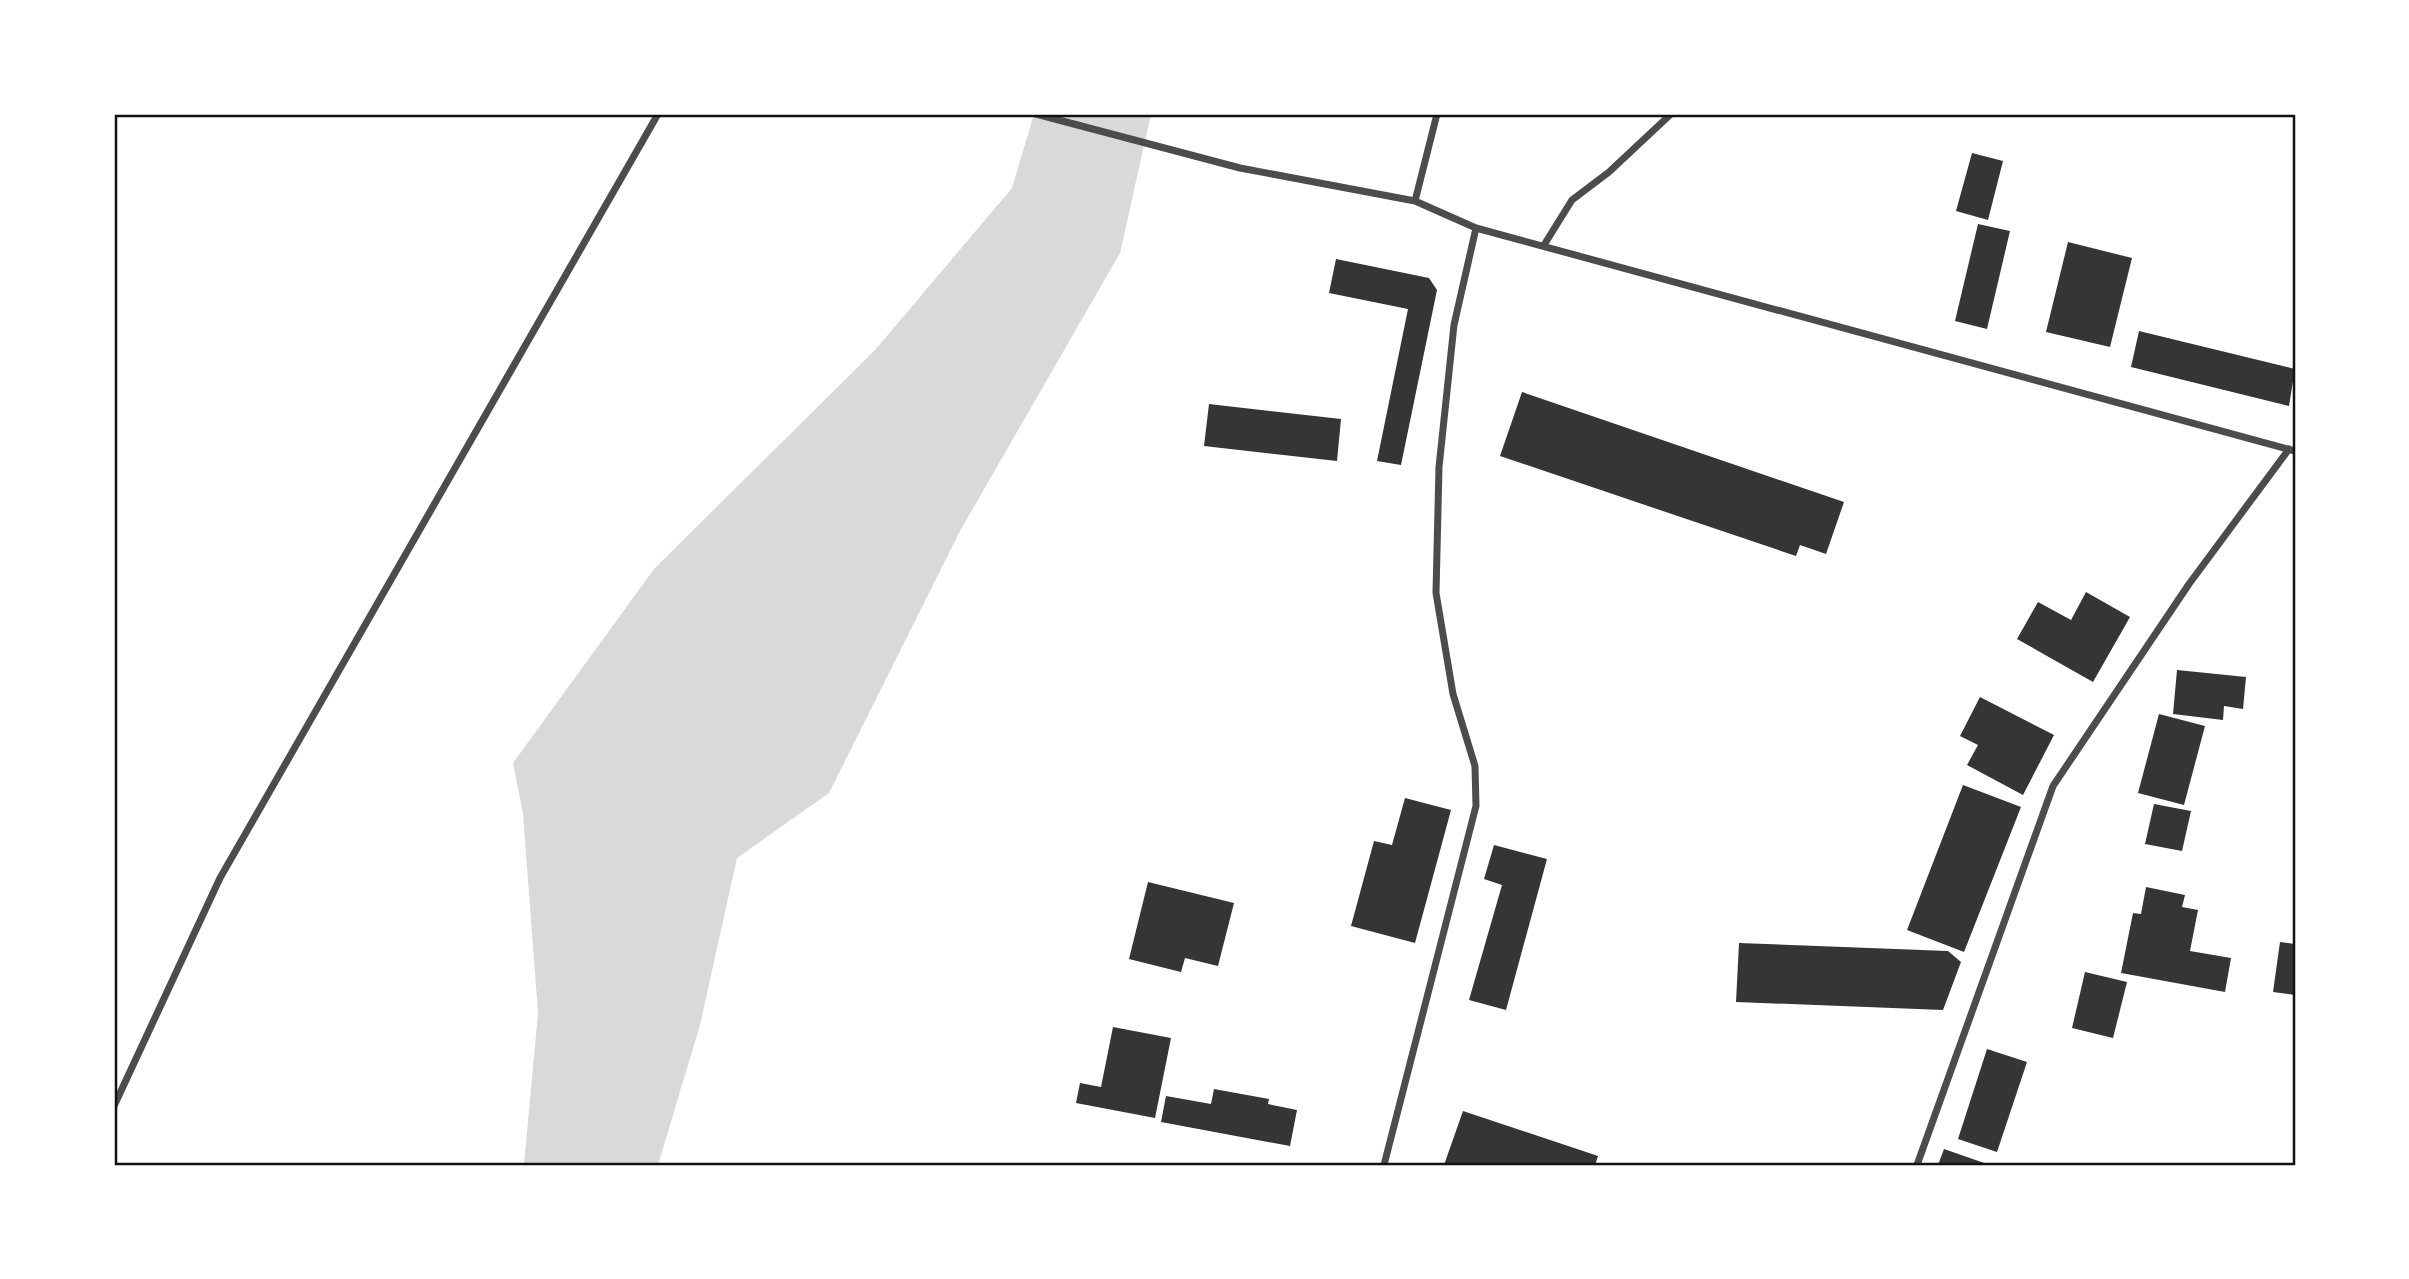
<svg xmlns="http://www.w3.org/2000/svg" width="2409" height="1279" viewBox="0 0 2409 1279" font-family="'Open Sans',sans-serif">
<rect width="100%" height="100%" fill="#fff"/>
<path fill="#d9d9d9" d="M1034,114H1151L1120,253L960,531L829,793L737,858L700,1025L658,1165H524L538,1013L523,814L513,763L654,569L876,349L1012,188Z"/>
<path fill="#353535" d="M1972,153L2003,161L1988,220L1956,211Z
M1978,224L2010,231L1987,329L1955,321Z
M2068,242L2132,258L2110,347L2046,332Z
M1336,259L1429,278L1437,290L1401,465L1377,461L1408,309L1329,293Z
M2139,331L2295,369L2289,406L2131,367Z
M1522,392L1844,502L1826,554L1800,545L1796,556L1500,456Z
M1209,404L1341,419L1337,461L1204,446Z
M2086,592L2130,617L2093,682L2017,639L2038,602L2071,620Z
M2177,670L2246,677L2243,709L2224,706L2223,720L2173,714Z
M1980,697L2054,735L2023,795L1967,765L1978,745L1960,736Z
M2159,714L2205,726L2184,805L2138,793Z
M1963,785L2021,807L1964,952L1907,930Z
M1405,798L1451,810L1415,943L1351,926L1374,841L1392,845Z
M2154,804L2191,811L2182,851L2145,844Z
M1494,845L1547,859L1506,1010L1469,1000L1502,885L1484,879Z
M1148,882L1234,903L1218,966L1185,958L1181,972L1129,959Z
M2146,887L2185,895L2182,907L2198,910L2190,951L2231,958L2225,992L2121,973L2133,913L2141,914Z
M2280,942L2295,944V995L2273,992Z
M1739,943L1948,951L1961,962L1943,1010L1736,1002Z
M2085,972L2127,982L2113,1038L2072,1028Z
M1113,1027L1171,1038L1155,1118L1076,1103L1080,1083L1101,1087Z
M1987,1049L2027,1062L1997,1152L1958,1139Z
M1214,1089L1269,1099L1268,1104L1297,1110L1290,1146L1161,1122L1166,1096L1211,1104Z
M1463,1111L1598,1156L1595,1165H1444Z
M1944,1149L1990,1165H1938Z"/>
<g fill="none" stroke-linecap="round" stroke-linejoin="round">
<path stroke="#4c4c4c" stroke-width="7" d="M1036,114L1240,168L1415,201L1476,228L2295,451
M1415,201L1437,114
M1544,245L1572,200L1609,172L1671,114
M114,1106L220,878L658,114
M1384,1165L1476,806L1475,766L1453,694L1436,593L1439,467L1454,325L1476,228
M1917,1165L2053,786L2189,584L2289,449"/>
</g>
<rect width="2409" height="1279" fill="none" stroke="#ffffff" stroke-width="231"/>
<rect x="116" y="116" width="2178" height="1048" fill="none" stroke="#111" stroke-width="2.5"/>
</svg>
